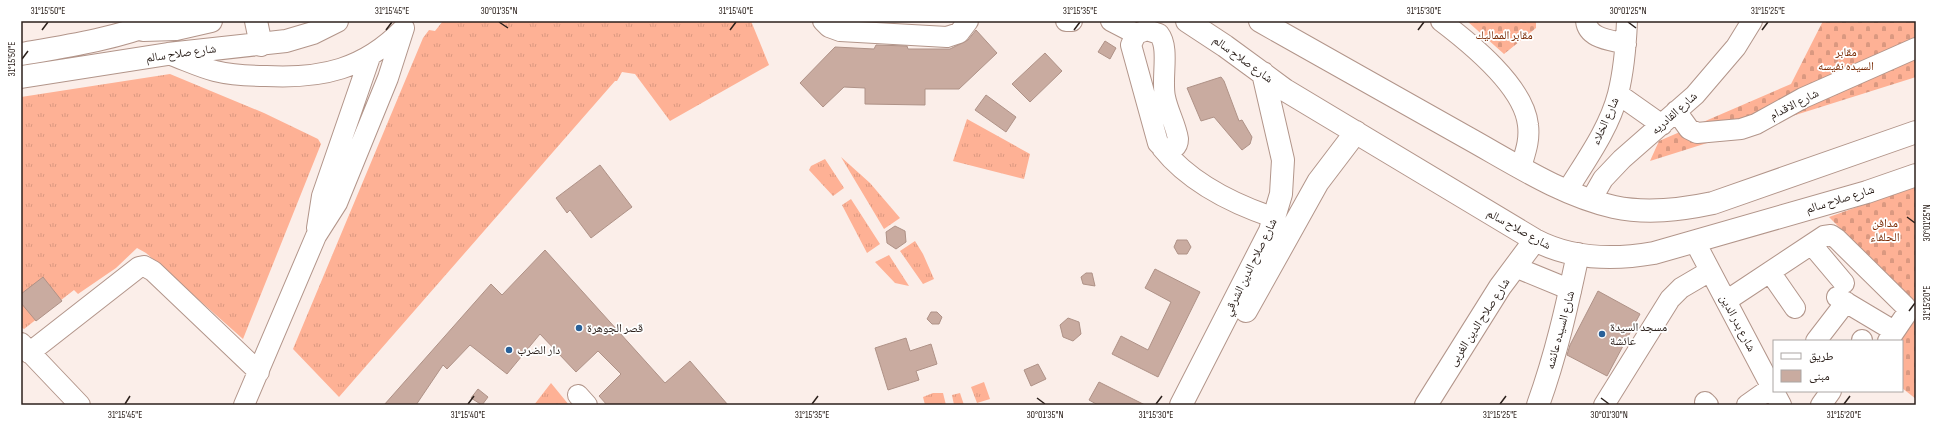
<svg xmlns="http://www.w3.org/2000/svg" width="1937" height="426" viewBox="0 0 1937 426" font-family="'Sofia Sans Condensed','Noto Naskh Arabic',sans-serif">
<defs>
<pattern id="grass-tufts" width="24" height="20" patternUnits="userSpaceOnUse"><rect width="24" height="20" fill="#feb195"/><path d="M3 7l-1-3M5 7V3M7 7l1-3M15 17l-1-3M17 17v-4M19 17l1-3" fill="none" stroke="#da9880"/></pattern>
<pattern id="cemetery-stones" width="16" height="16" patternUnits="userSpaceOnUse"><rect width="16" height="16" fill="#feb195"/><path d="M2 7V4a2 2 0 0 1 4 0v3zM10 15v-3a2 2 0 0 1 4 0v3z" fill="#da9880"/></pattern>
</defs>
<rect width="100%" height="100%" fill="#fbeee9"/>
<path fill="url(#grass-tufts)" d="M443,21H751L769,65L670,121L635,74L622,72L617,81H615L339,397L293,349L423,38L429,30L435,31Z
M170,74L264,113L318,139L321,144L243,339L146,253L137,248L116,268L78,294L74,290L24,329L21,327V97Z
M967,119L1030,154L1024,179L953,161Z
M841,157L870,183L900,218L884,229Z
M825,159L844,188L833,196L809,170L811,166Z
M851,199L880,244L867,253L842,205Z
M915,241L923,254L934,279L923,284L900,251Z
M889,255L909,286L895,283L875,262Z
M984,382L990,399L977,403L971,387Z
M551,383L569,405H534Z
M933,393H943L946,405H925L923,397Z
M960,393L964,405H954L952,395Z"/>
<path fill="url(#cemetery-stones)" d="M1467,21H1536V28L1504,54Z
M1823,21H1916V77L1650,161L1659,141L1791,84Z
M1916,186V399L1902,388V341H1882L1910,299L1829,217Z"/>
<path fill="#c9aba0" stroke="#af9287" d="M976,30L997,53L959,89H925V105L865,104V88L844,87L823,107L800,83L835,47L874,49L876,45L907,46L908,49H950L968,40Z
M1105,41L1116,48L1110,59L1098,52Z
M1045,53L1062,71L1030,102L1012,84Z
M1221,77L1224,81L1239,121L1242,120L1252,137L1250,144L1242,150L1214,117L1201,121L1187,88Z
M986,95L1016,117L1006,132L975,110Z
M600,165L632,207L591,238L570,210L567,213L556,198Z
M895,226L905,231L906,242L896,249L887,243L886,232Z
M1177,240H1187L1191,247L1187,254H1178L1174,247Z
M545,250L665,383L690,361L728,405H607L599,396L621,374L598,351L576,372L540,334L507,374L470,345L447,369L443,365L416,405H384L491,284L502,295Z
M1155,269L1200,292L1158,377L1112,354L1121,336L1148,350L1171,302L1145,288Z
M1086,273H1092L1095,286L1083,284L1081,277Z
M43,277L62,301L36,321L21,303V294Z
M1598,291L1640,314L1607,376L1567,355L1570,345Z
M931,312H937L942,317L939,324H932L927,319Z
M1068,318L1079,322L1081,334L1073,341L1063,337L1060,325Z
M906,338L910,351L931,344L937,364L916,371L919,380L888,390L875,348Z
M1038,364L1046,379L1031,386L1024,370Z
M1099,382L1145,405H1098L1089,400Z
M478,389L488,397L482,405L471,398Z"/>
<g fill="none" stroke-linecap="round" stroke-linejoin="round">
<defs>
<path id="minor" d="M823,21L829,27L840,31L947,37L959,33L968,21
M1066,21H1072
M1111,21L1136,34
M1441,21C1470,43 1524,86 1528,125C1530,141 1525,153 1521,167
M1586,21C1588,39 1611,40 1626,44
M1147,30L1159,34C1170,48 1161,78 1165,97C1168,112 1176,125 1178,139C1178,147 1173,150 1165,150L1158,143L1131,45L1136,34Z
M168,54C183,59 199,67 215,71C231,75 249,76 266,76C322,79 364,69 403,29
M1618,94L1662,125
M1676,111L1689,129L1697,133L1741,129L1756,124L1803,98L1916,48
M1162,148C1190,183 1233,204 1275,218
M1567,191C1586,160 1609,129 1618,94C1624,70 1626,45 1627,21
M1591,200L1603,179L1622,159L1695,95L1736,47L1752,21
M317,228L322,196L370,57
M1695,242L1781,405
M1812,245L1844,283
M1515,267L1571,290
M1770,272L1795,308
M1837,297L1894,331
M1726,301L1824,236L1831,235L1837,239L1905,306L1907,311L1905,316L1888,341
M1816,341L1846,302
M1862,341V340
M21,343L80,405
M29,353L139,267L144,266L153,271L259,372
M578,395L587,405
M1705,402L1708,405
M244,405L316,236L337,203L388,78L404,28
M1604,405L1670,299L1681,288L1710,271
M1747,405L1771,388
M1821,405L1831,391"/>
<path id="major" d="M1187,21L1225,46L1285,90L1535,240C1571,259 1614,260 1654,253L1867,192L1916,175
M1260,21C1329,60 1397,98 1466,137C1513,163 1561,195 1614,207C1647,214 1680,210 1713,203L1916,132
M1246,311L1318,182L1356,132
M1181,405L1270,231L1281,194L1283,160L1263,73
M1426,405L1500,287L1535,240
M1538,405C1556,355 1567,306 1578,254"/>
<path id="highway" d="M256,21L261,45
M143,30L176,29L211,21
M21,54C68,46 115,39 160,21
M21,77L168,54L286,41L313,33L337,21"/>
</defs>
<use href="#minor" stroke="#b2958a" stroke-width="22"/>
<use href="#major" stroke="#b2958a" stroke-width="24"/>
<use href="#highway" stroke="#b2958a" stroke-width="24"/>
<use href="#minor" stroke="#fff" stroke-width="20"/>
<use href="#major" stroke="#fff" stroke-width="22"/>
<use href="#highway" stroke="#fff" stroke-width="22"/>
</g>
<path fill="none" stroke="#2c211c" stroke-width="1.5" d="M499,22L508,28M1628,22L1636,28M42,30L48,22M386,30L392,22M730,30L736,22M1074,30L1080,22M1418,30L1424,22M1762,30L1768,22M22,59L28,51M1907,217L1915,223M1909,311L1915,303M1037,398L1045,404M1601,398L1609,404M125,404L130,396M468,404L474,396M812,404L818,396M1156,404L1162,396M1500,404L1506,396M1844,404L1850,396"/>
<g fill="#296199" stroke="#fff" stroke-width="1.5">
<circle cx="579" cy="328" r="4"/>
<circle cx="1602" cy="334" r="4"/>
<circle cx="509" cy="350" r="4"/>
</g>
<g text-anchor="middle" stroke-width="3.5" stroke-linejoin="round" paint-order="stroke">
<g font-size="12" fill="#792a04" stroke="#fff">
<text x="1504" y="39">مقابر المماليك</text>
<text x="1846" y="56">مقابر<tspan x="1846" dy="14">السيده نفيسه</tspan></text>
<text x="1885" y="227">مدافن<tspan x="1885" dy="14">الحلفاء</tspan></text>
</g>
<g font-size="12" fill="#2c211c" stroke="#fff">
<text transform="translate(181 53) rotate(-8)" y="4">شارع صلاح سالم</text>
<text transform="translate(1243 59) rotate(36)" y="4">شارع صلاح سالم</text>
<text transform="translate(1794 104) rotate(-27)" y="4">شارع الاقدام</text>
<text transform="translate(1674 113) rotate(-42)" y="4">شارع القادريه</text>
<text transform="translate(1605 121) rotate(-66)" y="4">شارع الخلاء</text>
<text transform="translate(1840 199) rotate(-17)" y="4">شارع صلاح سالم</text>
<text transform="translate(1519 229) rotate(29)" y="4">شارع صلاح سالم</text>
<text transform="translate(1250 267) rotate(-64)" y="4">شارع صلاح الدين الشرقي</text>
<text transform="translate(1479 322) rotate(-57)" y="4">شارع صلاح الدين الغربى</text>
<text transform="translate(1738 323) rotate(62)" y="4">شارع بدر الدين</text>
<text transform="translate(1560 330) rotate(-75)" y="4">شارع السيده عائشه</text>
</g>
<g font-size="12" fill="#2c211c" stroke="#fff" text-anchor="start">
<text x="1610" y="331">مسجد السيدة<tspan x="1610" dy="14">عائشة</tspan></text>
<text x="587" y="332">قصر الجوهرة</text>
<text x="517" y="354">دار الضرب</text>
</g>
</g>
<rect width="1937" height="426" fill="none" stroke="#ffffff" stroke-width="44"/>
<rect x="1773" y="340" width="130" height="52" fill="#ffffff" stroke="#aba6a4"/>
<rect x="1781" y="353" width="20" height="6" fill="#ffffff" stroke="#aba6a4"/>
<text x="1809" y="360" font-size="12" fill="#2c211c">طريق</text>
<rect x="1781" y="370" width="20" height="12" fill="#c9aba0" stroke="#aba6a4"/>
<text x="1809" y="380" font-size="12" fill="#2c211c">مبنى</text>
<rect x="22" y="22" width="1893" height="382" fill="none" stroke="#2c211c" stroke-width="1.5"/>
<g font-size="10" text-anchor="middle" fill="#2c211c">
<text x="48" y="14">31°15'50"E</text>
<text x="392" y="14">31°15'45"E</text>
<text x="499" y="14">30°01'35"N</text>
<text x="736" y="14">31°15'40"E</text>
<text x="1080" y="14">31°15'35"E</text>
<text x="1424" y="14">31°15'30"E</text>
<text x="1628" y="14">30°01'25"N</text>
<text x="1768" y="14">31°15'25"E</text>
<text transform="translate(11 59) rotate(-90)" y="4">31°15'50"E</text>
<text transform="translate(1926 223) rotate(-90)" y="4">30°01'25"N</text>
<text transform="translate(1926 303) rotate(-90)" y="4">31°15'20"E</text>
<text x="125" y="418">31°15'45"E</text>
<text x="468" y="418">31°15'40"E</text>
<text x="812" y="418">31°15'35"E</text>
<text x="1045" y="418">30°01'35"N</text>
<text x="1156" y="418">31°15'30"E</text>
<text x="1500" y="418">31°15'25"E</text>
<text x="1609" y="418">30°01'30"N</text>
<text x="1844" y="418">31°15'20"E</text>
</g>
</svg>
